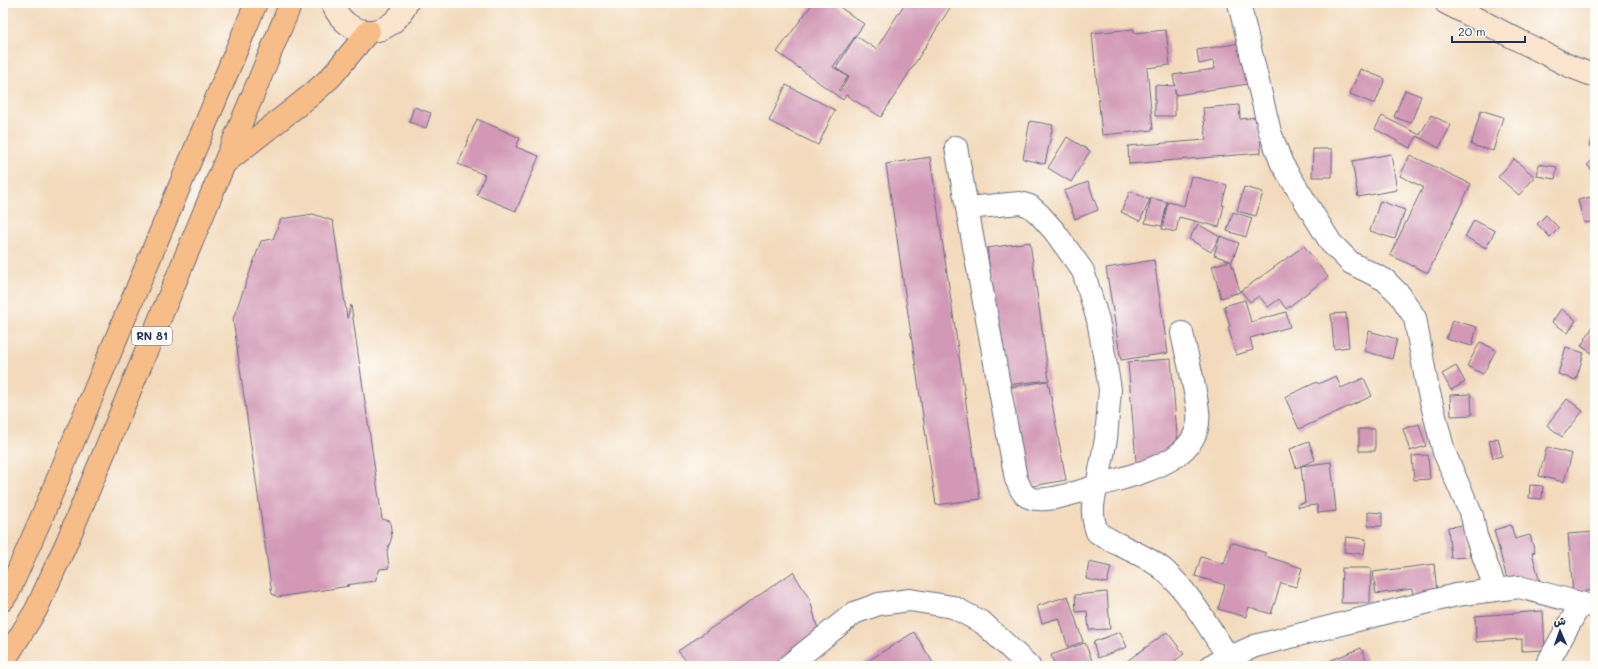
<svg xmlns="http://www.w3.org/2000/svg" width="1598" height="669" viewBox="0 0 1598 669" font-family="Mali,'Playpen Sans Arabic',sans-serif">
<rect width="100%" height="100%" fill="#fdfcf7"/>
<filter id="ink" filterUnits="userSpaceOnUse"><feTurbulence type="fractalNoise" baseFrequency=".025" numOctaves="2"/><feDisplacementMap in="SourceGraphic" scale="8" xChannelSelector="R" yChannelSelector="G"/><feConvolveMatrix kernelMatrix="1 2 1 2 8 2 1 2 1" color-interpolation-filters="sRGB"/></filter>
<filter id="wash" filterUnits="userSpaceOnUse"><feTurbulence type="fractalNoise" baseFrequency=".012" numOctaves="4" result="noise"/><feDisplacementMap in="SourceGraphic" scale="16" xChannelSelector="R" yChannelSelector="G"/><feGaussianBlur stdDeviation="0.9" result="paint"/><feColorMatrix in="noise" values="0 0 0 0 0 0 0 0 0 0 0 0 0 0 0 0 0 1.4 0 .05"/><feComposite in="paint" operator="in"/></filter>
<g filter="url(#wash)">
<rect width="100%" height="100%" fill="#f3dabc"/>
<g id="blocks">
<path fill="#d298b6" d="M813,3H834L864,24L833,67L848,77L838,90L840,91L849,77L836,68L856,36L876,49L905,3H953L881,117L846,95L843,100L777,52Z
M1134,29V33L1166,30L1170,65L1147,68L1153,130L1102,135L1092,33Z
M1241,43L1248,84L1176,95L1175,89V116H1155V85L1175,86L1173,75L1215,69L1213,61L1199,64L1197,50Z
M1360,69L1385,79L1375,104L1350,94Z
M786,85L835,110L818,145L769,121Z
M1405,90L1421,96L1411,123L1394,117Z
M1239,105L1240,119L1259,117L1261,153L1129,164L1128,146L1206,140L1203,108Z
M414,107L431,113L426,128L409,122Z
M1481,110L1503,117L1493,151L1471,145Z
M1431,115L1451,125L1439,148L1417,136L1410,148L1375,129L1382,116L1420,135Z
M477,119L520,138L516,147L539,156L516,211L477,195L485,175L458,164Z
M1030,121L1053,125L1045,164L1023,159Z
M1595,133V148L1589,146Z
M1067,137L1090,151L1071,182L1048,168Z
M1313,149H1332V177H1312Z
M1391,154L1397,190L1358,197L1352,161Z
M1410,155L1471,184L1428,273L1390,255L1423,187L1400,176Z
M930,157L980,499L936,505L886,164Z
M1595,158V173L1587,165Z
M1514,159L1535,177L1519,195L1498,177Z
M1539,164L1557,167L1555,179L1537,176Z
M1191,176L1227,185L1222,205H1224L1219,227L1179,217L1176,232L1162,229L1168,202L1184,206Z
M1088,182L1098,210L1075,219L1064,191Z
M1244,187L1263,192L1256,216L1237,211Z
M1130,191L1150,200L1140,221L1121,212Z
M1595,196V221L1584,223L1578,200Z
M1151,198L1167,202L1162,226L1145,223Z
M1380,201L1405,210L1395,239L1370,231Z
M1233,212L1252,218L1246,237L1227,231Z
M313,214L333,221L347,318L351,305L382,519L390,521L392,537L387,551L389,568L380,569L375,581L346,585L349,586L278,597L272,594L233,319L261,241L273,239L281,219Z
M1546,215L1559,228L1550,237L1537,224Z
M1474,220L1495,231L1486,248L1465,237Z
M1198,224L1220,237L1211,252L1189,239Z
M1220,236L1239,243L1232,261H1231L1240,292L1221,298L1212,266L1230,261L1214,255Z
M1030,242L1049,380L1006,385L987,248Z
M1304,246L1328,277L1286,309L1279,299L1268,307L1259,296L1250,302L1241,291Z
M1154,260L1168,353L1121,360L1106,268Z
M1245,300L1251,322L1286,312L1290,327L1250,338L1253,350L1236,355L1228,327L1230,326L1224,306Z
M1561,309L1576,320L1568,333L1552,322Z
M1346,313L1349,347L1334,349L1331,314Z
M1452,320L1477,327L1472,346L1446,339Z
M1595,323V355L1581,346Z
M1369,331L1397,339L1392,359L1364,351Z
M1480,342L1496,350L1483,374L1467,366Z
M1566,347L1584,353L1576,380L1558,374Z
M1171,359L1179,459L1136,462L1128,362Z
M1456,366L1465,382L1451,390L1442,374Z
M1336,376L1341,388L1364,378L1372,396L1299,429L1285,397L1317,382L1318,384Z
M1048,381L1066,480L1027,487L1010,387Z
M1471,394L1472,415L1451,416L1450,395Z
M1567,399L1583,411L1562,437L1547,425Z
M1419,424L1426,446L1410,451L1403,429Z
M1359,429H1375V451H1359Z
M1498,438L1502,456L1493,458L1489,441Z
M1309,442L1315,460L1301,466L1331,462L1336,511L1318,513L1317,505L1298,507V504L1305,503L1301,466L1296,468L1290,449Z
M1547,447L1572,454L1564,482L1539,476Z
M1428,455L1430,479L1414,480L1412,456Z
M1530,485L1543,486L1542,499L1529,498Z
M1368,512L1382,513V526H1368Z
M1466,525L1470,557L1451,558L1448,527Z
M1511,525L1515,539L1530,535L1535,552L1532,553L1540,582L1510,590L1494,530Z
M1595,532V590L1573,592L1568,534Z
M1346,537L1366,539L1364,554L1344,552Z
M1231,542L1266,553L1265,556L1302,568L1296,587L1281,583L1271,614L1249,607L1246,617L1218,609L1225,585L1195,576L1201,557L1224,564Z
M1089,562L1111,567L1107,583L1086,579Z
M1434,564L1438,601L1414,605L1412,589L1376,594L1373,572Z
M1342,568H1371L1370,603H1341Z
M793,572L810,600L820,637L779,666H691L678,651Z
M1107,592L1110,629L1089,630L1087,611L1076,612L1075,595Z
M1068,596L1083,642L1068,647L1059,618L1042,623L1037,606Z
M1543,611L1545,650L1522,651V639L1476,642L1475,616Z
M914,632L935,666H860Z
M1120,632L1127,647L1098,658L1093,642Z
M1167,632L1184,654L1168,666H1120Z
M1085,643L1092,660L1077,666H1055L1051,655Z
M1361,648L1369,666H1325L1324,663Z"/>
</g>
</g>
<g filter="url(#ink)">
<use href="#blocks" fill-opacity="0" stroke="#676b7f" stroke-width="1"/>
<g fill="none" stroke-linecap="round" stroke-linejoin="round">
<defs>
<path id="street" d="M1239,3L1270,132L1282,164L1331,243L1351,263L1385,280L1400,295L1415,318L1427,385L1444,452L1472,516L1476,536L1496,590
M956,147L1016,479C1019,484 1020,490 1025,495C1039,507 1080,491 1097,486L1106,439L1110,389L1098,320L1083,271L1055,232L1040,215L1030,206L1020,203L967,208
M1182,333C1187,358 1195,385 1198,411C1204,463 1133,474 1097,486C1092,505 1091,514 1097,532C1118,547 1144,553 1164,570C1191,594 1209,628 1229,658
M788,666L854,613L879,604L910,600L953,607L983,623L1029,666
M1210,666L1255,646L1456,595L1519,587L1595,607
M1546,666L1581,603"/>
<path id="secondary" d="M332,3C347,41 391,40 407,3
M1446,3L1569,66L1595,76"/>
<path id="highway" d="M225,163L311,95L331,77L369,31
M3,600L9,591L43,514L256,3
M3,663L36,610L67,542L291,3"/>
</defs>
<use href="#street" stroke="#676b7f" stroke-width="24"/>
<use href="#secondary" stroke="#676b7f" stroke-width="24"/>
<use href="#highway" stroke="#676b7f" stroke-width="24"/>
<use href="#street" stroke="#fff" stroke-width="22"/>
<use href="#secondary" stroke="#fce5cf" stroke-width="22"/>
<use href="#highway" stroke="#f7bd88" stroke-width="22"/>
</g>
</g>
<g text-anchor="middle" stroke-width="3" stroke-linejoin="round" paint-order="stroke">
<rect fill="#fdfcf7" stroke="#5f6c8c" stroke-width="1" x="132" y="327" width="40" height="18" rx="3"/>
<g font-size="11" font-weight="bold" fill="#1b2f5e">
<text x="152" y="340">RN 81</text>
</g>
</g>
<rect width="1598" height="669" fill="none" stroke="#fdfcf7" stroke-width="16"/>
<g transform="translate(1560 631) rotate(358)" stroke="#fdfcf7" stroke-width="3" paint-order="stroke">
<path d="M0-3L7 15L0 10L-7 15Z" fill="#1b2f5e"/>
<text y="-6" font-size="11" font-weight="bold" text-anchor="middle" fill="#1b2f5e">ش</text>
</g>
<path d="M1452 36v6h73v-6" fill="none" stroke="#1b2f5e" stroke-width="2"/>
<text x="1458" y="36" font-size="12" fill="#1b2f5e" stroke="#fdfcf7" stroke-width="3" paint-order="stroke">20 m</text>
</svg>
